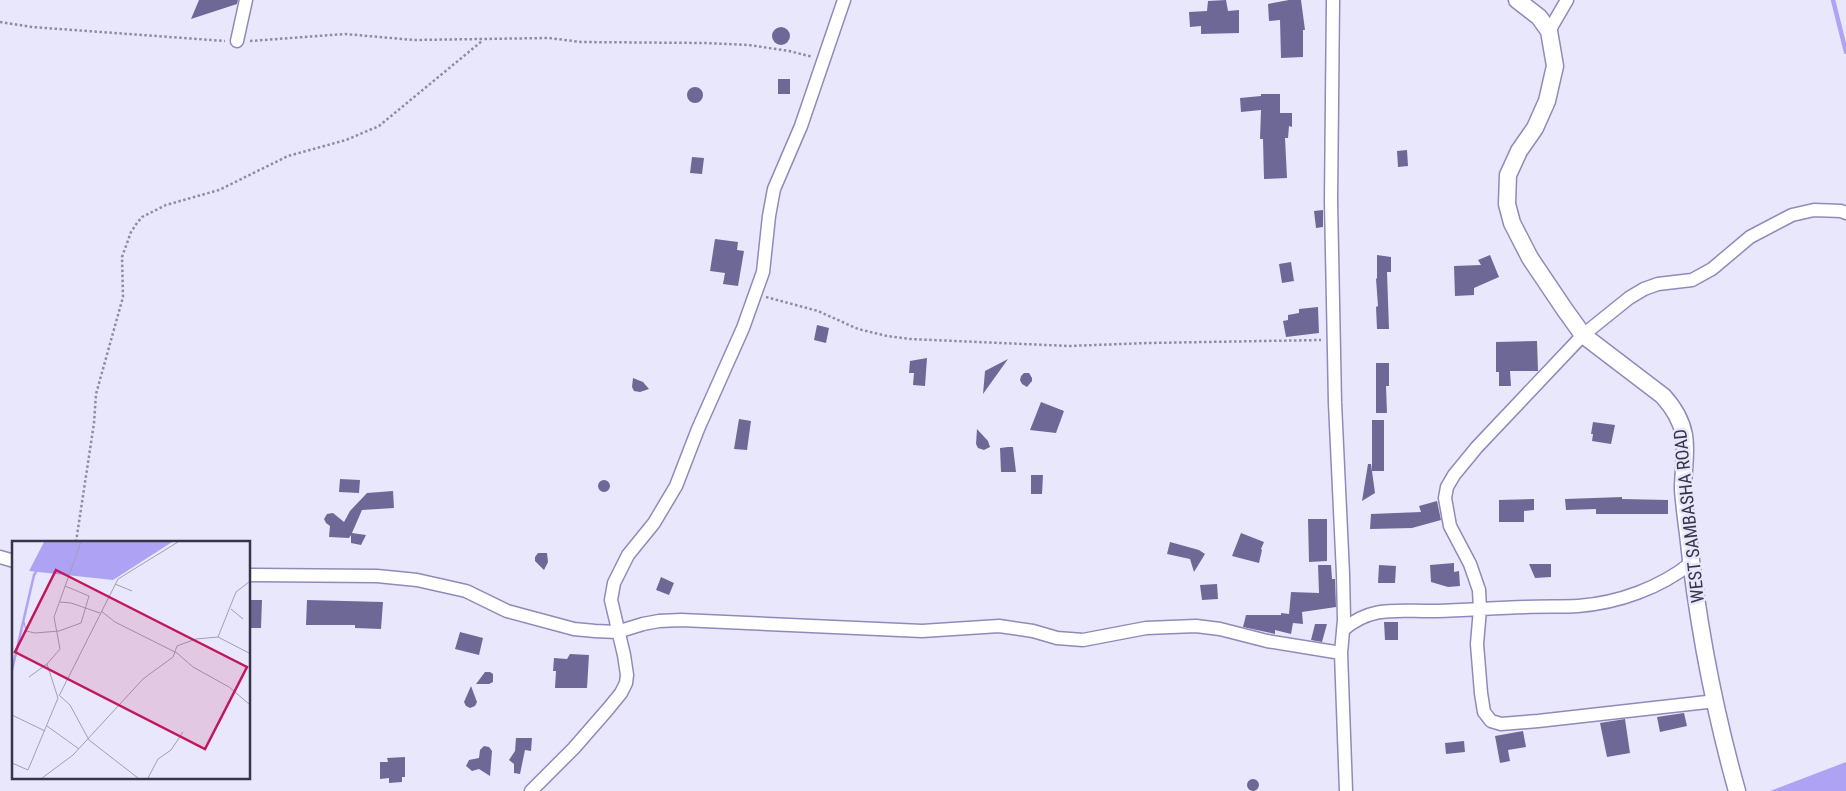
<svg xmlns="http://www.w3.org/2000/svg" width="1846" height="791" viewBox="0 0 1846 791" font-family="'Roboto Condensed',sans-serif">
<rect width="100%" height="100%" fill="#e9e7fc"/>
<path fill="#aea2f4" d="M1846,762V791H1770Z"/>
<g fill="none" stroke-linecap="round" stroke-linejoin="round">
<path stroke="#afa3f6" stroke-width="4.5" d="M1833,0L1846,52"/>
</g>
<path fill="#6e6896" d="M199,0H238L237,4L191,19Z
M1226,0L1228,11L1239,10V33L1201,34V26L1190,27L1189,12L1207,11L1208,1Z
M1289,0H1301L1305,30H1303V57L1281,58L1280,20L1269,21L1268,4Z
M772 36a9 9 0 1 1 18 0a9 9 0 1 1-18 0Z
M778,79H790V94H778Z
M687 95a8 8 0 1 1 16 0a8 8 0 1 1-16 0Z
M1261,94H1280V113H1292V127L1289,126L1288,138H1285L1287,178L1264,179L1263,139H1260L1261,110L1241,112L1240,98L1261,96Z
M1407,150L1408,166L1398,167L1397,151Z
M692,157L704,158L702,174L690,173Z
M1323,210V227L1316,228L1314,211Z
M715,239L738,242L737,250L744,251L738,286L723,284L725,273L710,271Z
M1377,255L1391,257V272H1387L1389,329H1377L1376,307L1378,306L1376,279L1377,278Z
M1490,255L1499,277L1474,288V295L1455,296L1454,266L1481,265L1478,260Z
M1291,262L1294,281L1282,283L1279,264Z
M1318,307L1319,333L1286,337L1283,321L1288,320V315L1299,313V309Z
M817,325L829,328L826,343L814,340Z
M1537,341L1538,371H1510L1511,386H1499V372H1496V342Z
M927,358L925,386L913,385L914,373H909L910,361Z
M1008,359L983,394L985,371Z
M1376,363H1389V386H1386L1387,413H1376Z
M1024,373H1029L1032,378V381L1027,387L1022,384L1020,380L1021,376Z
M633,378L643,382L649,389L640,392L634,391L632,387Z
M1041,402L1064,411L1056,433L1030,430Z
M739,419L751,421L747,450L734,449Z
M1372,420H1384V471H1372Z
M1593,422L1615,425L1611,444L1592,441L1593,434H1591Z
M977,429L988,441L990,447L984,450L978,448L976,444Z
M1008,447H1013L1016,472H1001L1000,448Z
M1368,464H1371L1375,493L1362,501Z
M1031,475H1043L1042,494H1031Z
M340,479L360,480L359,493L339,492Z
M598 486a6 6 0 1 1 12 0a6 6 0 1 1-12 0Z
M393,491L394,508L362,510L352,533L366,535L361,545L351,543V535L349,538L329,537L330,526L326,523L324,519L327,514L333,513L344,522L350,511L367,493Z
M1622,497V499L1668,500V514H1596V509L1566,510L1565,499Z
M1534,499V510L1524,511V522H1499V500Z
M1437,501L1441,520L1412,528L1370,529L1371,514L1421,512L1419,506Z
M1308,519H1327V561L1309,562Z
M1241,533L1264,542L1261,549L1262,550L1259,563L1232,556Z
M1170,542L1199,550L1205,554L1194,572L1190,559L1167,554Z
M538,553H547L548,562L544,570L535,561V557Z
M1454,563V572L1459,571L1460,586L1448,587L1431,582L1430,565Z
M1529,564H1551V577L1535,578Z
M1318,565H1331L1332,579H1335L1336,607L1302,612L1303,624L1293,623L1291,634L1275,630V634L1243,627L1246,615H1281V613L1289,614L1291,592L1319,593Z
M1379,565L1396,566L1395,583H1378Z
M661,577L674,583L669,595L656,590Z
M1217,584L1218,599L1202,600L1200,585Z
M249,600H262L261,628H249Z
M307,600L383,602L381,629L355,628V625H306Z
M1384,622H1398V640H1385Z
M1315,624H1327L1322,642L1311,640Z
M460,632L483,638L479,655L455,649Z
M570,654L589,655L587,688H555L556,671H553L554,658L567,659Z
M485,672H490L493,674V682L489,684H476Z
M471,686L477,702L475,706L470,708L466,706L464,702Z
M1684,713L1687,726L1660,732L1657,717Z
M1625,719L1630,753L1607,757L1600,723Z
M1523,731L1526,747L1508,750L1510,761L1500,763L1495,736Z
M516,738H532L531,751L525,750L520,774L514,773V764L509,760L515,751Z
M1464,741L1465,752L1446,754L1445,743Z
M484,746L489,747L492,751L490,776L479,769L472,771L466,766L469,760L479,758L480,750Z
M405,757V777H402V782L389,783V778L380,779V762H388L387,758Z
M1247 785a6 6 0 1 1 12 0a6 6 0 1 1-12 0Z"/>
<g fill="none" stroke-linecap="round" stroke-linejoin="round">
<defs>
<path id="minor" d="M1333,0L1331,201L1335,403L1343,574L1344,620L1341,653L1346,791
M1549,31L1567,0
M237,41L246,0
M0,557L14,561
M249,575L377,576L417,580L466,591L507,611L574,629L595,631L617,632L643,624L659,621L681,620L922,631L999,626L1033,631L1057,638L1083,640L1146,628L1196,626L1220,629L1267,641L1341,653
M1343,630C1373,604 1401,612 1437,611C1466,610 1496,608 1525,607C1543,606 1561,607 1578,606C1618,603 1660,588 1691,563
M1716,701L1538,721L1501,724L1491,721L1484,712L1481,693L1477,644L1480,609L1479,590L1470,564L1450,526L1445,498L1447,487L1454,475L1477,447L1583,335L1629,298L1644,289L1658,284L1692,280L1712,269L1750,237L1792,215L1814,210L1841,211L1846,213
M531,791L574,748L608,709L621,693L626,683L627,675L624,655L611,600L614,583L628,555L654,523L676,486L698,429L743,328L763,272L769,216L774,189L801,126L844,0"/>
<path id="tertiary" d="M1517,0L1539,17L1549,31L1555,66L1547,101L1535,128L1519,151L1508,175L1507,204L1512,223L1530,258L1565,310L1583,335L1663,396C1674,408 1681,419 1684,435C1687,453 1683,471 1683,489C1684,504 1686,519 1688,534C1697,619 1714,709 1737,791"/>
</defs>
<use href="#minor" stroke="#908aba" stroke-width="15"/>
<use href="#tertiary" stroke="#908aba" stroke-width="19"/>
<path stroke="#8e8ca0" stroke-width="2.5" stroke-dasharray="2.5 2.5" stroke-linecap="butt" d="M0,22L32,27L225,41
M250,41L345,34L414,40L549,38L581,42L705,43L749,45L789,51L813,57
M766,297L818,311L858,329L887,336L910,339L1069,346L1148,343L1321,340
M76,542L94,423L96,394L123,297L122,257L131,232L137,223L142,217L166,205L219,190L288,156L346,140L379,126L482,41"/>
<use href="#minor" stroke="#fff" stroke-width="12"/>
<use href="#tertiary" stroke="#fff" stroke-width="16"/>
</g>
<g text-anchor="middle" stroke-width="5" stroke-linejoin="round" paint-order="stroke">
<g font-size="18" fill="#363448" stroke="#e9e7fc">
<text transform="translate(1689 516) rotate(-96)" y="6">WEST SAMBASHA ROAD</text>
</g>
</g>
<g transform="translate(12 541)">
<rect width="238" height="238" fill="#e9e7fc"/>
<path d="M32,1H160L101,39L17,30Z" fill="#aea2f4"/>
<path fill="none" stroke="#afa3f6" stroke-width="2.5" d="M0,129L22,34L43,1"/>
<path fill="none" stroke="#a19fb4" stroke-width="1" d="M103,43L120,50M48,61L59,62L88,72M219,68L231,78M89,70L103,81L165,112L181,126L217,146L237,163M12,81L14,90L23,92L47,90L69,82L77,55L53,45M206,96L237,112M17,136L35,123M47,155L106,38L166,1M48,155L58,164L77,199L126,237M0,174L33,190M35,185L67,208M0,222L16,229L46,157L35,123L48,108L42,76L69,1M30,237L61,214L131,138L161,116L165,105L184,98L206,96L224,51L237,41M136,237L146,218L159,209L171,191"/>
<path fill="#c2185b" fill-opacity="0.15" stroke="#c2185b" stroke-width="2.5" d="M44,29L235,126L193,208L3,111Z"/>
<rect width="238" height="238" fill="none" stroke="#363448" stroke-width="2.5"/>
</g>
</svg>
